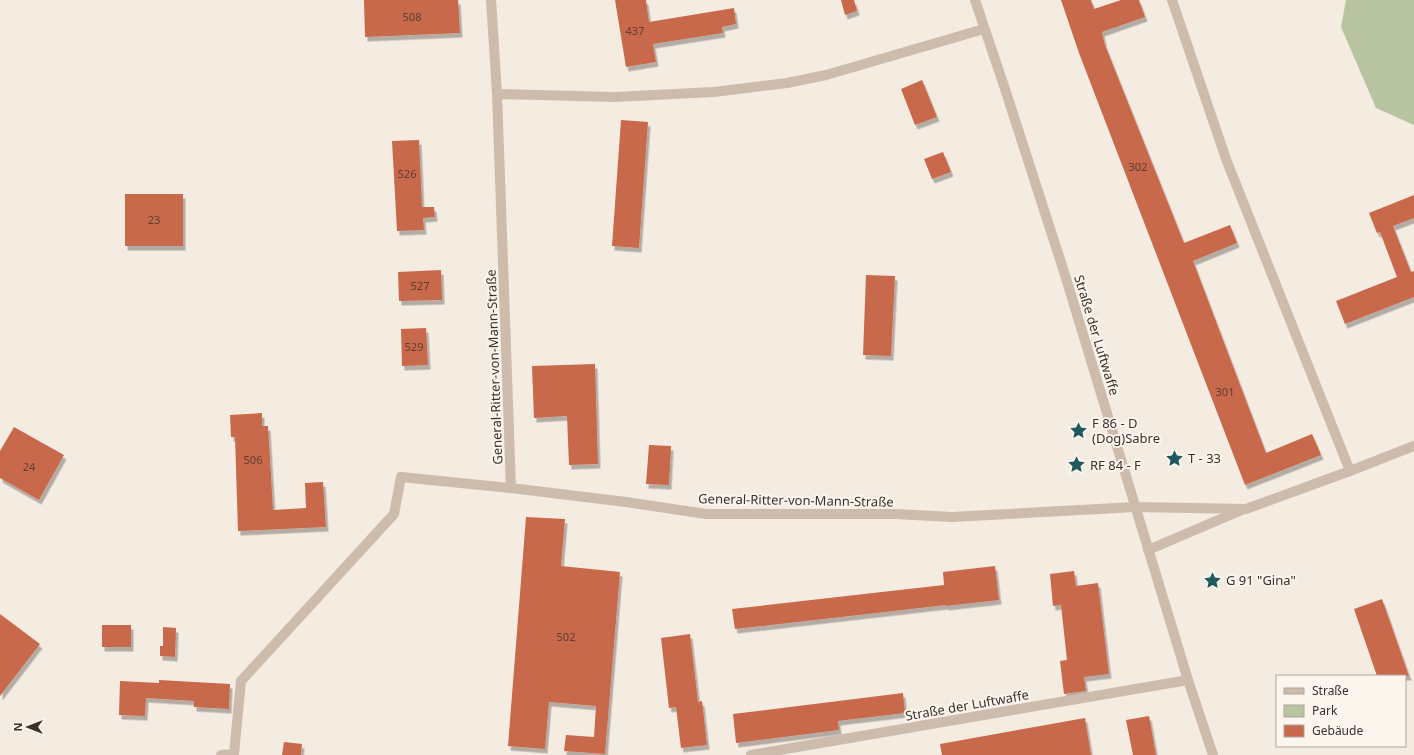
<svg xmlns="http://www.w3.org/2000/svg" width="1414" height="755" viewBox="0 0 1414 755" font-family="'Noto Sans',sans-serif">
<defs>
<filter id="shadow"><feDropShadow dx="2.5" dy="4.5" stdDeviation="0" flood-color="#0004"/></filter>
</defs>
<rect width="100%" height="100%" fill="#f4ebe1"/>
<path fill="#b8c4a0" d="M1346,0H1414V125L1376,108L1341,27Z"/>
<path fill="#c8694b" filter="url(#shadow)" d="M364,0H458L460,33L365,37Z
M615,0H646L649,22L734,8L736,24L722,27L723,33L653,44L656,62L626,67Z
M841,0H854L857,11L845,15Z
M1061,0H1091L1094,9L1121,0H1139L1145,17L1102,32L1105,45L1184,243L1230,225L1237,243L1193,261L1266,453L1312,434L1321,455L1245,485L1079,53Z
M922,80L937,117L915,125L901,89Z
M621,120L648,122L639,248L612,246Z
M419,140L422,207H434L435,217L423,218L424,230L397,231L392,141Z
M943,152L951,172L932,179L924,159Z
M125,194H183V246H125Z
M1414,195V218L1393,226L1411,272L1414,271V297L1345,324L1336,301L1397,277L1380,232L1377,233L1369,213Z
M441,270L442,300L399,301L398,272Z
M866,275L895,276L891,356L863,355Z
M426,328L428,365L402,366L401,329Z
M595,364L598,464L569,465L567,416L534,418L532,366Z
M262,413V426H268L273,510L306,508L305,483L323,482L326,527L238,531L235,437H231L230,415Z
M14,427L64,455L39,500L0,478V451Z
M649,445L671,446L669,485L646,484Z
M526,517L565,519L561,566L620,572L605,754L564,751L566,735L594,737L596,706L549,702L545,749L508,746Z
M995,566L999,600L946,606V605L735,629L732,609L944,585L943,572Z
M1074,571L1076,586L1098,583L1109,674L1084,677L1086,691L1064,694L1060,661L1067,660L1061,605L1053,606L1050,574Z
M1382,599L1409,676H1377L1354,609Z
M0,614L40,644L0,696Z
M102,625H131V647H102Z
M163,627L176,628L175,657L160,656V646H163Z
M690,634L698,702L702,701L707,745L681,748L676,707L669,708L661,638Z
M159,680L230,684L229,709L194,707V701L146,698L145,716L119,715L120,681L159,683Z
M903,693L905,713L838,721L839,730L736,743L733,714Z
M1149,716L1156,755H1133L1126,720Z
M1085,718L1091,755H942L940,744Z
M284,742L302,744L301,755H282Z"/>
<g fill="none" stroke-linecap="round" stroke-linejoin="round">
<path stroke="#cdbbac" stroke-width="10" d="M491,0L497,94L511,488L626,502L706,514H895L952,517L1135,507L1246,509L1350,471L1414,446
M975,0L1005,89L1065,275L1188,680L1213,755
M1172,0L1226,159L1350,471
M497,94L615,97L714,92L787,83L826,75L984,29
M1148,550L1242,510
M221,755L234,754L241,681L394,514L401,477L511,488
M751,755L1188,680"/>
</g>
<defs>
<symbol id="sight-bare" viewBox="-9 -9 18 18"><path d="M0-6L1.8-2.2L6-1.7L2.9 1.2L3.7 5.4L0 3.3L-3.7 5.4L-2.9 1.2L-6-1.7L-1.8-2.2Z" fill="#1f5a5e" stroke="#fbf5ee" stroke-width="2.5" paint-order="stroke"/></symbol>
</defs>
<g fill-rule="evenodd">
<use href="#sight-bare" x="1066" y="418" width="25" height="25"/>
<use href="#sight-bare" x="1162" y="446" width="25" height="25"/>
<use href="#sight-bare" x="1064" y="452" width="25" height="25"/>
<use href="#sight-bare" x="1200" y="568" width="25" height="25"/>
</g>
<g text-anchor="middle" stroke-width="4" stroke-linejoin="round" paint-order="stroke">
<g font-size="11" fill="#5e3e33">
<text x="412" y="21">508</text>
<text x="635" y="35">437</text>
<text x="1138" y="171">302</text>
<text x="407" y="178">526</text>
<text x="154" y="224">23</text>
<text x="420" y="290">527</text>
<text x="414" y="351">529</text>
<text x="1225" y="396">301</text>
<text x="253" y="464">506</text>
<text x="29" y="471">24</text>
<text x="566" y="641">502</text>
</g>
<g font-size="13" fill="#3b302b" stroke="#fbf5ee">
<text transform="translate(1097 335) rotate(73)" y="5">Straße der Luftwaffe</text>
<text transform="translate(494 367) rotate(-92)" y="5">General-Ritter-von-Mann-Straße</text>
<text transform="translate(796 500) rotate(1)" y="5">General-Ritter-von-Mann-Straße</text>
<text transform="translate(967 705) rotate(-10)" y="5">Straße der Luftwaffe</text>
</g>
<g font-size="13" fill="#3b302b" stroke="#fbf5ee" text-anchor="start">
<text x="1092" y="428">F 86 - D<tspan x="1092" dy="15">(Dog)Sabre</tspan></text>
<text x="1188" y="463">T - 33</text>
<text x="1090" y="470">RF 84 - F</text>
<text x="1226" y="585">G 91 "Gina"</text>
</g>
</g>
<rect x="1276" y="675" width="130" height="72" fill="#fbf5ee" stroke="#aea6a0"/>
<rect x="1284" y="688" width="20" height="6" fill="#cdbbac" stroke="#aea6a0"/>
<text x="1312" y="695" font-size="12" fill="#3b302b">Straße</text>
<rect x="1284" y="705" width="20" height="12" fill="#b8c4a0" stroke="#aea6a0"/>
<text x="1312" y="715" font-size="12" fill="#3b302b">Park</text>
<rect x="1284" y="725" width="20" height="12" fill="#c8694b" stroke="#aea6a0"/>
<text x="1312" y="735" font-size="12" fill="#3b302b">Gebäude</text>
<g transform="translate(28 727) rotate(270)" stroke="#fbf5ee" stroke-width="3" paint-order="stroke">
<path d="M0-3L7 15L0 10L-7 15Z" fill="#3b302b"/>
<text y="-6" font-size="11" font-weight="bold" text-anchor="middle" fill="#3b302b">N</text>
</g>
</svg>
